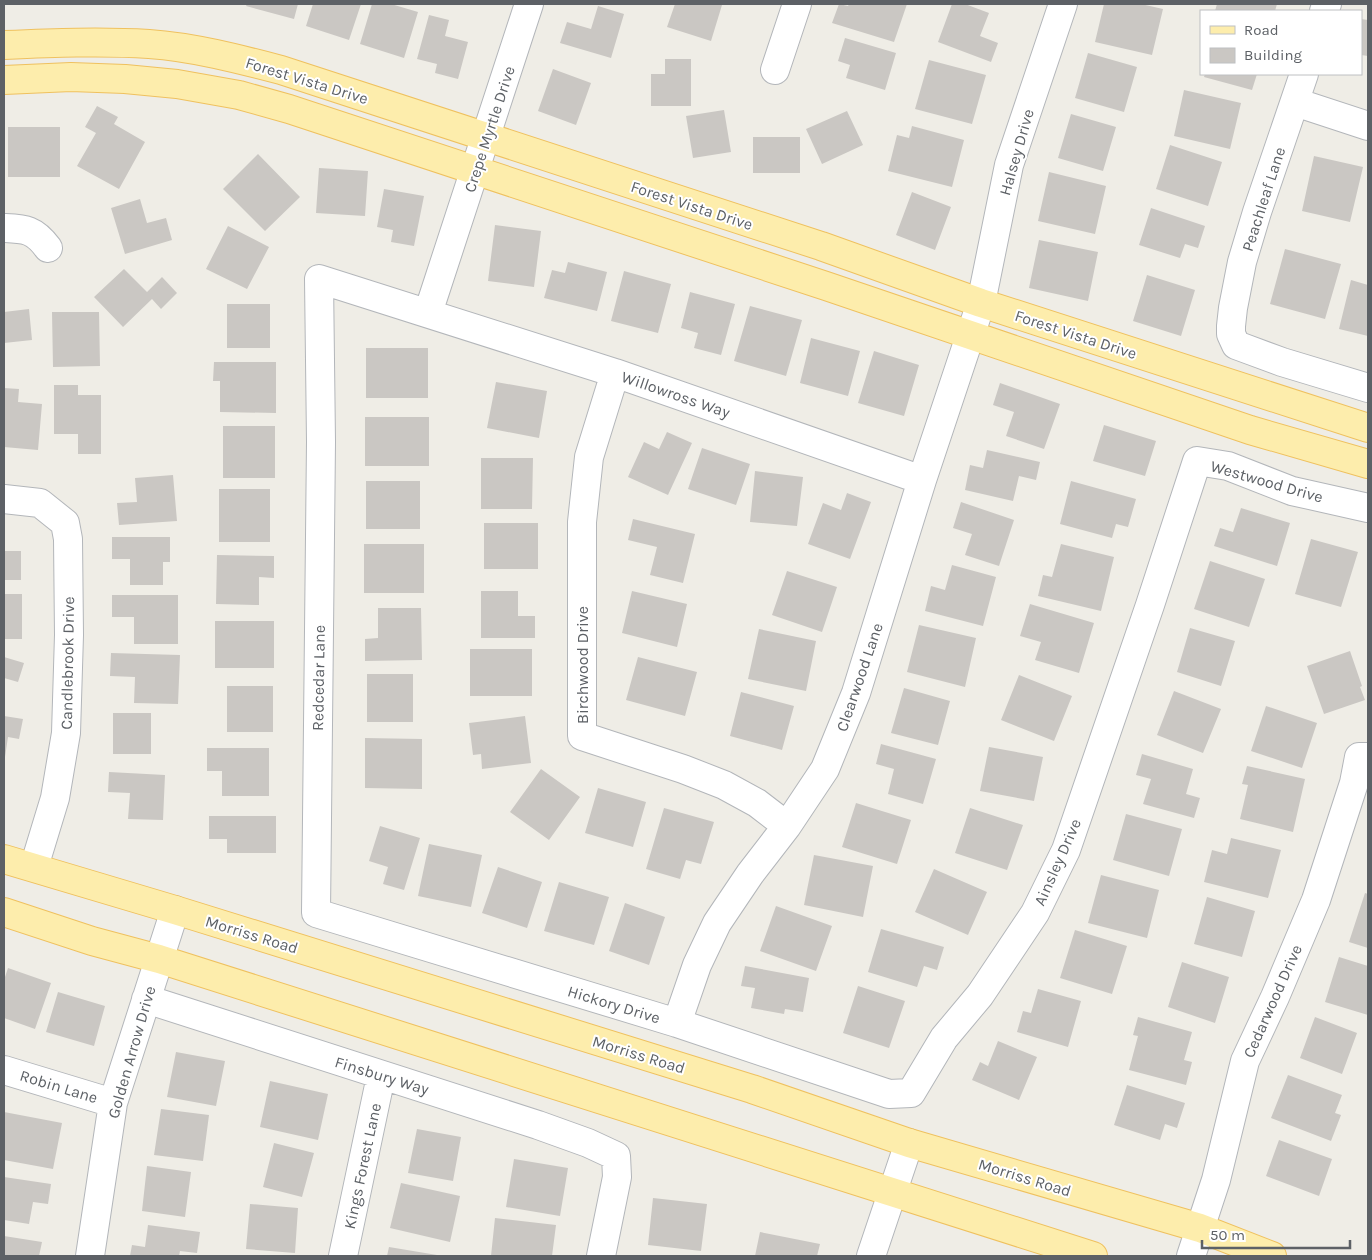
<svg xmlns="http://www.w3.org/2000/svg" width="1372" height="1260" viewBox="0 0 1372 1260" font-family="Karla,sans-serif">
<rect width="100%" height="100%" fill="#efede6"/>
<path fill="#cac7c3" d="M247,4H298L294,19L246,6Z
M313,4H361L349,40L306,26Z
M372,4H391L418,12L404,58L360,44Z
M675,4L722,5L711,41L667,27Z
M839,4L848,6L849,4H907L894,42L832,23Z
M952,4H965L989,13L980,36L998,43L991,62L938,42Z
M1104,4H1141L1163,9L1152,55L1095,42Z
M1217,4H1277L1275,11H1215Z
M598,6L624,14L611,58L560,43L567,22L591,29Z
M429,15L449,20L445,36L468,42L458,79L435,73L437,64L417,59Z
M1361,19L1368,20V56L1361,55Z
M845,38L896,53L885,90L846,78L850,65L838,61Z
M1088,53L1137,67L1124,112L1075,98Z
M665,59H691V106H651V74H665Z
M929,60L986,75L972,124L915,109Z
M553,69L591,83L576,125L538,111Z
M1205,74H1257L1252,90L1204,77Z
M1184,90L1241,103L1230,149L1174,136Z
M97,106L118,117L114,124L145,142L119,189L77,166L96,133L85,127Z
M724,110L731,152L693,158L686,116Z
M847,111L863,145L822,164L806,129Z
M1071,114L1116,127L1103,171L1058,158Z
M912,126L964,140L952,187L888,171L897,135L909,138Z
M8,127H60V177H8Z
M753,137H800V173H753Z
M1170,145L1222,162L1208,206L1156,189Z
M258,154L300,197L265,231L223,189Z
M1314,156L1363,167L1350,222L1302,211Z
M319,168L368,171L365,216L316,213Z
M1049,172L1106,186L1095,234L1038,221Z
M384,189L424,196L414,246L391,242L393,230L377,227Z
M912,192L951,207L935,250L896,235Z
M140,199L147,223L166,218L172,240L125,254L111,208Z
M1151,208L1205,226L1198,248L1185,244L1180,258L1139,245Z
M495,225L541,231L534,287L488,281Z
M228,226L269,247L247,289L206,269Z
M1039,240L1098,252L1088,301L1029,288Z
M1285,249L1341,264L1325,319L1270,304Z
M568,262L607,272L597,311L544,298L552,270L565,273Z
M124,269L147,292L162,277L177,293L161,309L152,299L123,327L94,297Z
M624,271L671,284L658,333L611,321Z
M1147,275L1195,290L1181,336L1133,321Z
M1351,280L1368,285V336L1339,329Z
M690,292L735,304L721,355L694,348L698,333L681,328Z
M227,304H270V348H227Z
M750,306L802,320L786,376L734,361Z
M29,309L32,340L4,343V312Z
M52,312H99L100,366L53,367Z
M811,338L860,351L848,396L800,383Z
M366,348H428V398H366Z
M874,351L919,365L904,416L858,403Z
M214,362H276V413L220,412V381H213Z
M496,382L547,391L539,438L487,428Z
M1000,383L1060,404L1044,449L1006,436L1014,412L993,405Z
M54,385H78V395H101V454H78V434H54Z
M4,388L19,389L18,402L42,404L38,450L4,447Z
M365,417H429V466H365Z
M1104,425L1156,441L1145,476L1093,461Z
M223,426H275V478H223Z
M667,432L692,443L668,495L628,477L644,442L659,449Z
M702,448L750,464L736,505L688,489Z
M987,450L1040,462L1036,480L1019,476L1013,501L965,490L970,465L983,468Z
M481,458H533L532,509H481Z
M755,471L803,477L797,526L750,522Z
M173,475L177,521L119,525L117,503L137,502L135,478Z
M366,481H420V529H366Z
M1071,481L1136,499L1128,527L1116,524L1112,538L1060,524Z
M219,489H270V542H219Z
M847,493L871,502L850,559L808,544L823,503L841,510Z
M961,502L1014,520L999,566L965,555L972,534L953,528Z
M1241,508L1290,523L1277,566L1214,546L1220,528L1233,532Z
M633,519L695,534L683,583L650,575L657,547L628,540Z
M484,523H538V569H484Z
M112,537H170V562H163V585H130V559H112Z
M1311,539L1358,552L1341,607L1295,594Z
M364,544H424V593H364Z
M1061,544L1114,557L1101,611L1038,596L1043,575L1052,577Z
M4,551H21V580H4Z
M217,555L274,556V578L259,577V605L216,604Z
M1210,561L1265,579L1249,627L1194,609Z
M952,565L996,577L983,626L925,611L931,586L945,590Z
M787,571L837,587L822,632L772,615Z
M481,591H518V616H535V638H481Z
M632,591L687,604L677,647L622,633Z
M4,594H22V639H4Z
M112,595H178V644H134V617H112Z
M1030,604L1094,623L1079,673L1035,660L1041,642L1020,636Z
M378,608H421L422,660L365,661V639L378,638Z
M215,621H274V668H215Z
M919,625L976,638L965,687L907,672Z
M1190,628L1235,641L1221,686L1177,672Z
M759,629L816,641L806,691L748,679Z
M470,649H532V696H470Z
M1350,651L1362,686L1360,687L1365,700L1324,714L1307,666Z
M111,653L180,655L178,704L134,703L135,677L110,676Z
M4,657L24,663L18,682L4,678Z
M638,657L697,672L685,716L626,700Z
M367,674H413V722H367Z
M1019,675L1072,696L1054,741L1001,720Z
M227,686H273V732H227Z
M904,688L950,701L938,745L891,733Z
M1174,691L1221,709L1203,753L1157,735Z
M741,692L794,706L782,750L730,736Z
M1266,706L1317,723L1302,768L1251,751Z
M113,713H151V754H113Z
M4,716L23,719L19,739L8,737L5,757Z
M525,716L531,763L482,769L481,754L473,755L469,723Z
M365,738L422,739V789L365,788Z
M881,744L936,759L923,804L888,794L894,769L876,764Z
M989,747L1043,757L1034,801L980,791Z
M207,748H269V796H222V771H207Z
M1142,754L1193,769L1186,794L1200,798L1194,818L1143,804L1151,779L1136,775Z
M1247,766L1305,779L1293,832L1240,819L1248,785L1242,784Z
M541,769L580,797L549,840L510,812Z
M109,772L165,775L163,820L128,819L130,793L108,792Z
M598,788L646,802L633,847L585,833Z
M856,803L911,820L897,864L842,847Z
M664,808L714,822L701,864L686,860L680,879L646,869Z
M970,808L1023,825L1007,870L955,853Z
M1126,814L1182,829L1169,876L1113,860Z
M209,816H276V853H227V839H209Z
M380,826L420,838L404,890L383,884L388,867L369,861Z
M1231,838L1281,850L1268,898L1204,882L1212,850L1227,854Z
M429,844L482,855L471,907L418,896Z
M814,855L873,866L863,917L804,905Z
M498,867L542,882L527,928L482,913Z
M934,869L987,892L968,935L915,912Z
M1101,875L1159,890L1147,938L1088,923Z
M559,882L609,897L594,945L544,931Z
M1365,893L1368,894V948L1349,942Z
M1207,897L1255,911L1242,957L1194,944Z
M625,903L665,917L649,965L609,951Z
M776,906L832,926L816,971L760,951Z
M881,929L944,947L937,970L924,966L917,987L868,972Z
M1075,930L1127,946L1112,994L1060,978Z
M1339,957L1368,966V1015L1325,1002Z
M1182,962L1229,977L1215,1023L1168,1007Z
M745,966L809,978L803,1012L785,1009L784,1014L751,1008L755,988L741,986Z
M8,968L51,983L35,1029L4,1018V980Z
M858,986L905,1001L889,1048L843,1033Z
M1038,989L1081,1001L1068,1047L1017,1032L1023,1011L1031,1013Z
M58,992L105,1006L94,1046L46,1032Z
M1138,1017L1192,1032L1184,1060L1192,1062L1186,1085L1129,1070L1138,1036L1133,1035Z
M1315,1017L1357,1033L1342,1074L1300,1058Z
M998,1041L1037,1057L1019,1100L972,1080L980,1062L988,1066Z
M176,1052L225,1061L216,1106L167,1097Z
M1288,1075L1342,1095L1335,1113L1341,1115L1331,1141L1271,1118Z
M270,1081L328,1094L318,1140L260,1127Z
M1127,1085L1185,1103L1177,1128L1165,1124L1160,1140L1114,1125Z
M161,1109L209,1115L203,1161L154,1155Z
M4,1112L62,1123L53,1169L4,1160Z
M417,1129L461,1137L453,1181L408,1173Z
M1279,1140L1332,1159L1319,1196L1266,1176Z
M274,1143L314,1153L302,1197L263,1187Z
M514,1159L568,1168L560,1216L506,1207Z
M147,1166L191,1172L185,1217L142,1211Z
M4,1177L51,1184L48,1204L33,1202L29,1224L4,1220Z
M401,1183L460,1196L450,1242L390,1228Z
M653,1198L707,1204L701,1251L648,1245Z
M250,1204L298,1208L295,1253L246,1249Z
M495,1218L556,1225L552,1256H491Z
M148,1225L200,1232L197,1253L180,1251L179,1256H130L132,1245L145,1247Z
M760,1232L820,1244L817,1256H755Z
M4,1236L42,1242L39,1256H4Z
M389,1247L437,1255V1256H387Z"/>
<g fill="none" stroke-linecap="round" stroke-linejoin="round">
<defs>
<path id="minor" d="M1324,11L1327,4
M775,70L797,4
M1304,74L1257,212L1242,262L1233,308L1231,326V334L1236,345L1282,362L1368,388
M1295,102L1368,126
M4,228C25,229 34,229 48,248
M428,313L529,4
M615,373L589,457L582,522V736L683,769L724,785L757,803L787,826
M922,480L615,373L319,279L321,442L316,913L677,1023L889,1094L911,1093L944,1038L980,995L1035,913L1066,850L1150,605L1197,461L1228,466L1292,491L1368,508
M4,499L40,503L65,523L68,539L69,635L66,733L55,798L34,867
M146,999L538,1125L588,1143L616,1156L617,1177L601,1256
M677,1023L697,965L717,923L750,874L787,826L825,769L856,693L922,480L981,303L1009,165L1063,4
M4,1070L113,1103
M90,1256L113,1103L175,910
M343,1256L381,1076
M871,1256L909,1143
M1191,1256L1216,1180L1245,1061L1275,997L1316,900L1354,783L1359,757H1368"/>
<path id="major" d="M4,45C52,43 101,41 149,44C193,47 239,59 281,70L821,246L981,303L1368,428
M4,80L71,77L125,79L177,84L239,95L289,109L826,286L1250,430L1368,464
M4,859L175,910L752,1089L909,1143L1200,1228L1272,1256
M4,912L92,941L159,959L1093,1256"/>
</defs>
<use href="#minor" stroke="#b3b6ba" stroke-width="30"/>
<use href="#major" stroke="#efc15f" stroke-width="30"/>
<use href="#minor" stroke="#fff" stroke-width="28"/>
<use href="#major" stroke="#fdedac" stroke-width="28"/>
</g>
<g text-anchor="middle" stroke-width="4" stroke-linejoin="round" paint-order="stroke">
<g font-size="16" fill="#5d6166" stroke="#fff">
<text transform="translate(307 80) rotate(17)" y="6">Forest Vista Drive</text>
<text transform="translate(489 129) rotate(-72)" y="6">Crepe Myrtle Drive</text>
<text transform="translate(1016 152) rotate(-74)" y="6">Halsey Drive</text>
<text transform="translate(1263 199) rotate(-72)" y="6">Peachleaf Lane</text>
<text transform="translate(692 205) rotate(18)" y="6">Forest Vista Drive</text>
<text transform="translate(1076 334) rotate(18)" y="6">Forest Vista Drive</text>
<text transform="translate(676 394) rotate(19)" y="6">Willowross Way</text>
<text transform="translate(1267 481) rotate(16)" y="6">Westwood Drive</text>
<text transform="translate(67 663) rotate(-89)" y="6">Candlebrook Drive</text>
<text transform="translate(582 665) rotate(-90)" y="6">Birchwood Drive</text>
<text transform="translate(859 677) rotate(-71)" y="6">Clearwood Lane</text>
<text transform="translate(318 678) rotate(-89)" y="6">Redcedar Lane</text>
<text transform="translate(1057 862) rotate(-66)" y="6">Ainsley Drive</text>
<text transform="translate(252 934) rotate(17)" y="6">Morriss Road</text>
<text transform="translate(1272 1001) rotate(-66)" y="6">Cedarwood Drive</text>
<text transform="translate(614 1004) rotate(17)" y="6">Hickory Drive</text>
<text transform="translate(131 1052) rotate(-74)" y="6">Golden Arrow Drive</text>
<text transform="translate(639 1054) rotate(17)" y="6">Morriss Road</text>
<text transform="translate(382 1075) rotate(17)" y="6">Finsbury Way</text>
<text transform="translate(59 1086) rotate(17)" y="6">Robin Lane</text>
<text transform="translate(362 1166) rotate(-78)" y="6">Kings Forest Lane</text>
<text transform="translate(1025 1177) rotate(17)" y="6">Morriss Road</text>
</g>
</g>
<rect width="1372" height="1260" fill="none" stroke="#5d6166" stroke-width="10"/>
<rect x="1200" y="10" width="162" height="65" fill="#ffffff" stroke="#bec0c2"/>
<rect x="1210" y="26" width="25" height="8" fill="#fdedac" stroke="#bec0c2"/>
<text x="1244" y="35" font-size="15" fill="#5d6166">Road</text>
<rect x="1210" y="48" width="25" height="15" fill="#cac7c3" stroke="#bec0c2"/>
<text x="1244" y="60" font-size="15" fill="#5d6166">Building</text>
<path d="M1202 1240v8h148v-8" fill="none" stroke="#5d6166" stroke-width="2.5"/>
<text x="1210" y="1240" font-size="15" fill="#5d6166" stroke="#ffffff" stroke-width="4" paint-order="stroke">50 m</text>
</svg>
